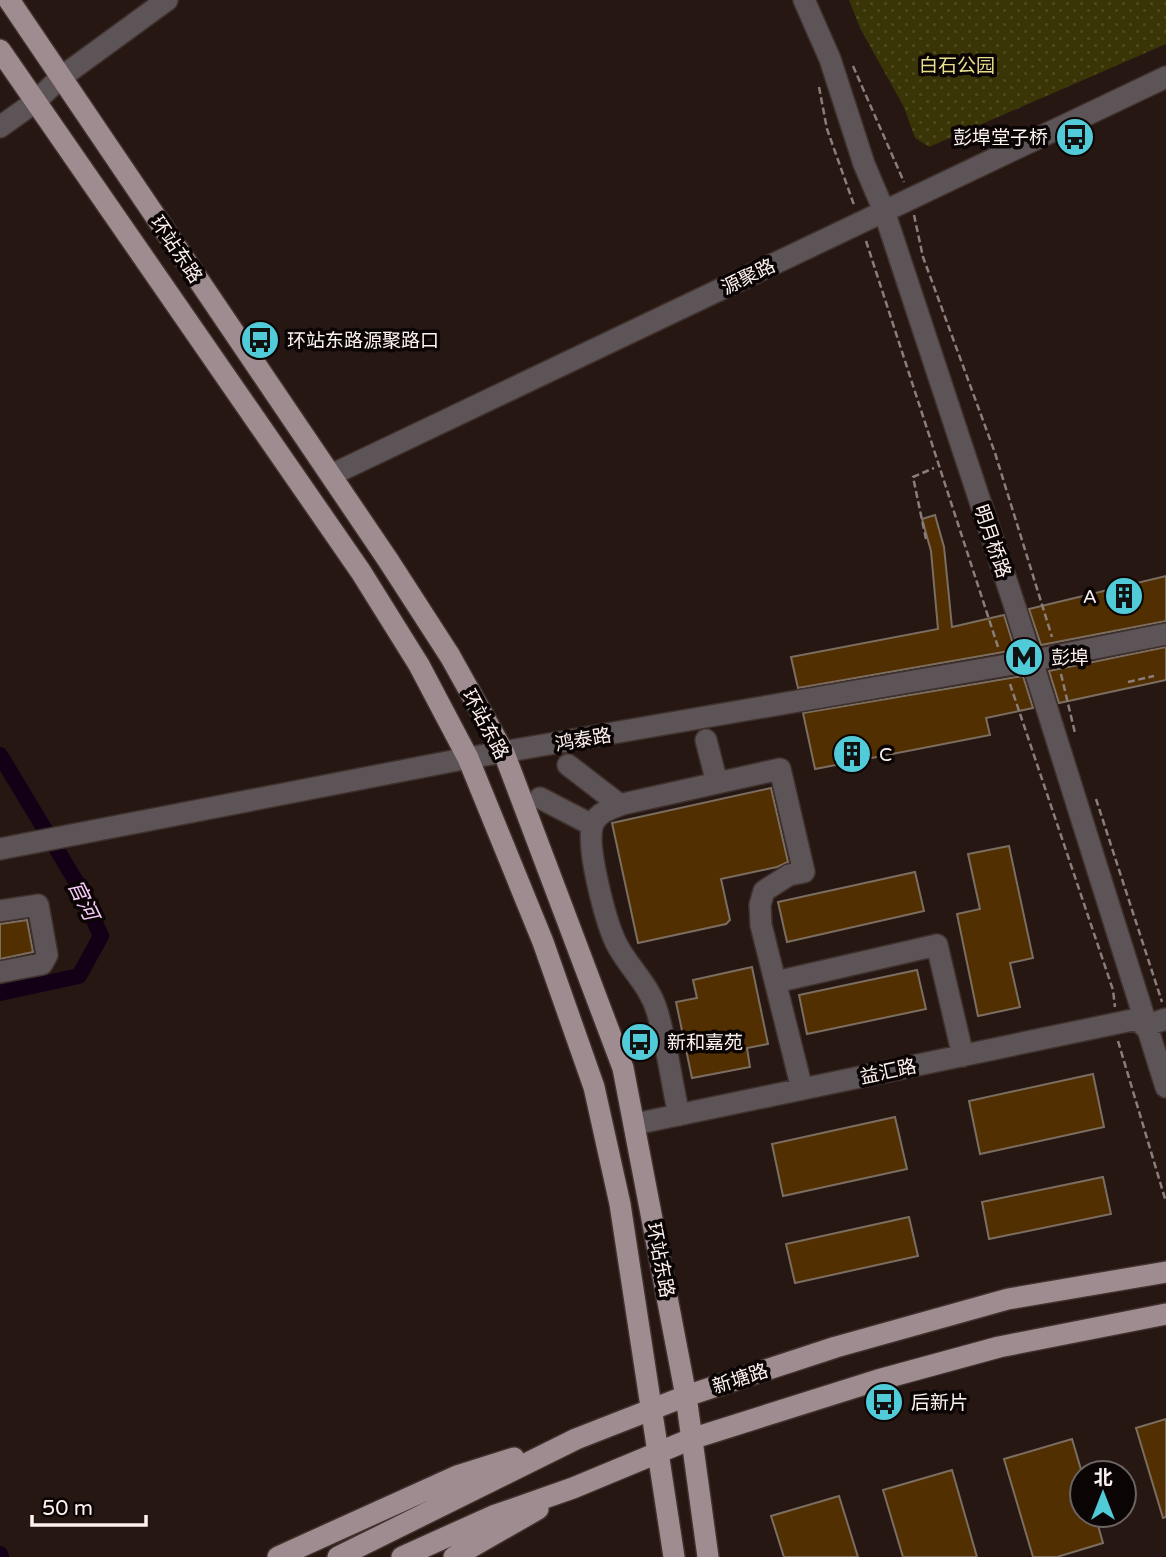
<svg xmlns="http://www.w3.org/2000/svg" width="1166" height="1557" viewBox="0 0 1166 1557" font-family="'Varela Round','Noto Sans SC',sans-serif">
<defs>
<pattern id="grass-dots" width="8" height="8" patternUnits="userSpaceOnUse" patternTransform="scale(1.75)"><rect width="8" height="8" fill="#3a3507"/><path d="M2 2h.1M6 6h.1" fill="none" stroke="#4e491f" stroke-width="1.8" stroke-linecap="round"/></pattern>
</defs>
<rect width="100%" height="100%" fill="#261713"/>
<path fill="url(#grass-dots)" d="M849,0H1166V44L929,147L915,138L904,107L861,30Z"/>
<g fill="none" stroke-linecap="round" stroke-linejoin="round">
<path stroke="#130016" stroke-width="16" d="M0,755L77,883L101,936L79,976L0,993
M0,1554L1,1557"/>
</g>
<path fill="#512f01" stroke="#7b6e61" stroke-width="2" d="M935,515L944,547L952,627L1004,615L1015,650L798,688L791,657L938,629L931,551L922,519Z
M1166,576V621L1041,645L1029,609Z
M1166,647V680L1059,703L1049,671Z
M1023,676L1033,708L986,718L990,735L815,769L803,713Z
M771,788L788,862L777,867L721,879L730,920L726,924L638,943L612,823Z
M1009,846L1033,958L1010,963L1020,1007L978,1016L957,914L980,909L968,854Z
M915,872L924,911L787,942L778,902Z
M27,920L33,952L0,959V924Z
M752,967L768,1044L747,1048L750,1067L692,1078L676,1002L697,998L693,980Z
M917,970L926,1009L807,1034L799,995Z
M1093,1074L1104,1127L980,1154L969,1101Z
M895,1117L907,1169L783,1196L772,1144Z
M1103,1177L1111,1214L989,1239L982,1202Z
M909,1217L918,1256L795,1283L786,1244Z
M1166,1419V1517L1163,1518L1136,1428Z
M1072,1439L1082,1473V1515H1095L1103,1543L1057,1557H1033L1004,1459Z
M952,1470L977,1557H903L883,1490Z
M839,1496L858,1557H784L771,1516Z"/>
<g fill="none" stroke-linecap="round" stroke-linejoin="round">
<defs>
<path id="minor" d="M804,0L830,59L864,164L884,211L1015,607L1166,1087
M0,127L35,102L60,78L167,0
M331,475L1166,77
M706,740L717,783
M568,765L620,805
M540,798L592,825
M0,849L468,758L1030,661L1166,634
M0,911L38,905L47,955L42,964L0,972
M776,982L937,945L963,1056
M1144,1026L1166,1019
M679,1115C671,1080 667,1044 657,1011C649,984 628,967 616,943C606,922 585,845 593,824C598,812 612,808 623,804L780,769L804,872L789,875L764,891L760,905L761,925L802,1089
M635,1124L1142,1018"/>
<path id="major" d="M9,0L388,560L450,656L504,753L623,1068L686,1396L708,1557
M0,50L361,572L419,665L468,758L543,942L594,1087L620,1204L674,1557
M278,1557L457,1476L514,1458
M338,1557L576,1439L686,1396L836,1347L1008,1299L1166,1272
M402,1557L493,1516L573,1488L691,1439L878,1380L999,1347L1166,1314
M454,1557L538,1509"/>
</defs>
<use href="#minor" stroke="#40312d" stroke-width="24"/>
<use href="#major" stroke="#40312d" stroke-width="24"/>
<path stroke="#8a7d7a" stroke-width="2.5" stroke-dasharray="7 3.5" stroke-linecap="butt" d="M853,66L904,182
M819,87L827,129L854,205
M914,215L923,257L995,453L1052,637
M866,241L998,647
M926,539L913,477L934,468
M1061,674L1075,733
M1128,682L1154,676
M1010,684L1113,990L1115,1007
M835,758L864,753
M1096,799L1162,1002
M1118,1041L1166,1202"/>
<use href="#minor" stroke="#5c5456" stroke-width="21"/>
<use href="#major" stroke="#9e8c91" stroke-width="21"/>
</g>
<defs>
<symbol id="bus-disc" viewBox="-11 -11 22 22"><circle r="9.5" fill="#52cbd9" stroke="#0a0504"/><path d="M-5-6H5V4H4V6H2V4H-2V6H-4V4H-5ZM-3.5-4V0h7V-4ZM-3.5 1.2v1.5H-2V1.2ZM2 1.2v1.5H3.5V1.2Z" fill="#111"/></symbol>
<symbol id="building-disc" viewBox="-11 -11 22 22"><circle r="9.5" fill="#52cbd9" stroke="#0a0504"/><path d="M-4-6H4V6H1V3H-1V6H-4ZM-2.5-4.3h1.7v1.8h-1.7ZM.8-4.3h1.7v1.8H.8ZM-2.5-1h1.7V.8h-1.7ZM.8-1h1.7V.8H.8Z" fill="#111"/></symbol>
<symbol id="metro-disc" viewBox="-11 -11 22 22"><circle r="9.5" fill="#52cbd9" stroke="#0a0504"/><path d="M-5.5 5V-5H-3L0 0L3-5H5.5V5H3V-.5L0 4L-3-.5V5Z" fill="#111"/></symbol>
</defs>
<g fill-rule="evenodd">
<use href="#bus-disc" x="1053" y="115" width="44" height="44"/>
<use href="#bus-disc" x="238" y="318" width="44" height="44"/>
<use href="#building-disc" x="1102" y="574" width="44" height="44"/>
<use href="#metro-disc" x="1002" y="635" width="44" height="44"/>
<use href="#building-disc" x="830" y="732" width="44" height="44"/>
<use href="#bus-disc" x="618" y="1020" width="44" height="44"/>
<use href="#bus-disc" x="862" y="1380" width="44" height="44"/>
</g>
<g text-anchor="middle" stroke-width="7" stroke-linejoin="round" paint-order="stroke">
<g font-size="19" fill="#e8de8b" stroke="#0a0504">
<text x="957" y="72">白石公园</text>
</g>
<g font-size="19" fill="#fdf2ef" stroke="#0a0504" text-anchor="start">
<text x="1048" y="144" text-anchor="end">彭埠堂子桥</text>
<text x="287" y="347">环站东路源聚路口</text>
<text x="1097" y="603" text-anchor="end">A</text>
<text x="1051" y="664">彭埠</text>
<text x="879" y="761">C</text>
<text x="667" y="1049">新和嘉苑</text>
<text x="911" y="1409">后新片</text>
</g>
<g font-size="19" fill="#fdf2ef" stroke="#0a0504">
<text transform="translate(177 249) rotate(56)" y="7">环站东路</text>
<text transform="translate(748 276) rotate(-26)" y="7">源聚路</text>
<text transform="translate(993 541) rotate(71)" y="7">明月桥路</text>
<text transform="translate(486 724) rotate(62)" y="7">环站东路</text>
<text transform="translate(583 739) rotate(-10)" y="7">鸿泰路</text>
<text transform="translate(888 1071) rotate(-12)" y="7">益汇路</text>
<text transform="translate(661 1260) rotate(79)" y="7">环站东路</text>
<text transform="translate(740 1378) rotate(-18)" y="7">新塘路</text>
</g>
<g font-size="21" font-style="italic" fill="#f9cafc" stroke="#0a0504">
<text transform="translate(83 900) rotate(64)" y="7">官河</text>
</g>
</g>
<g transform="translate(1103 1494)"><circle r="33" fill="#0a0504" stroke="#6b6462" stroke-width="2"/>
<path d="M0-5L12 26L0 18L-12 26Z" fill="#52cbd9"/>
<text y="-10" font-size="19" font-weight="bold" text-anchor="middle" fill="#fdf2ef">北</text>
</g>
<path d="M32 1515v10h114v-10" fill="none" stroke="#fdf2ef" stroke-width="3.5"/>
<text x="42" y="1515" font-size="21" fill="#fdf2ef" stroke="#0a0504" stroke-width="5" paint-order="stroke">50 m</text>
</svg>
